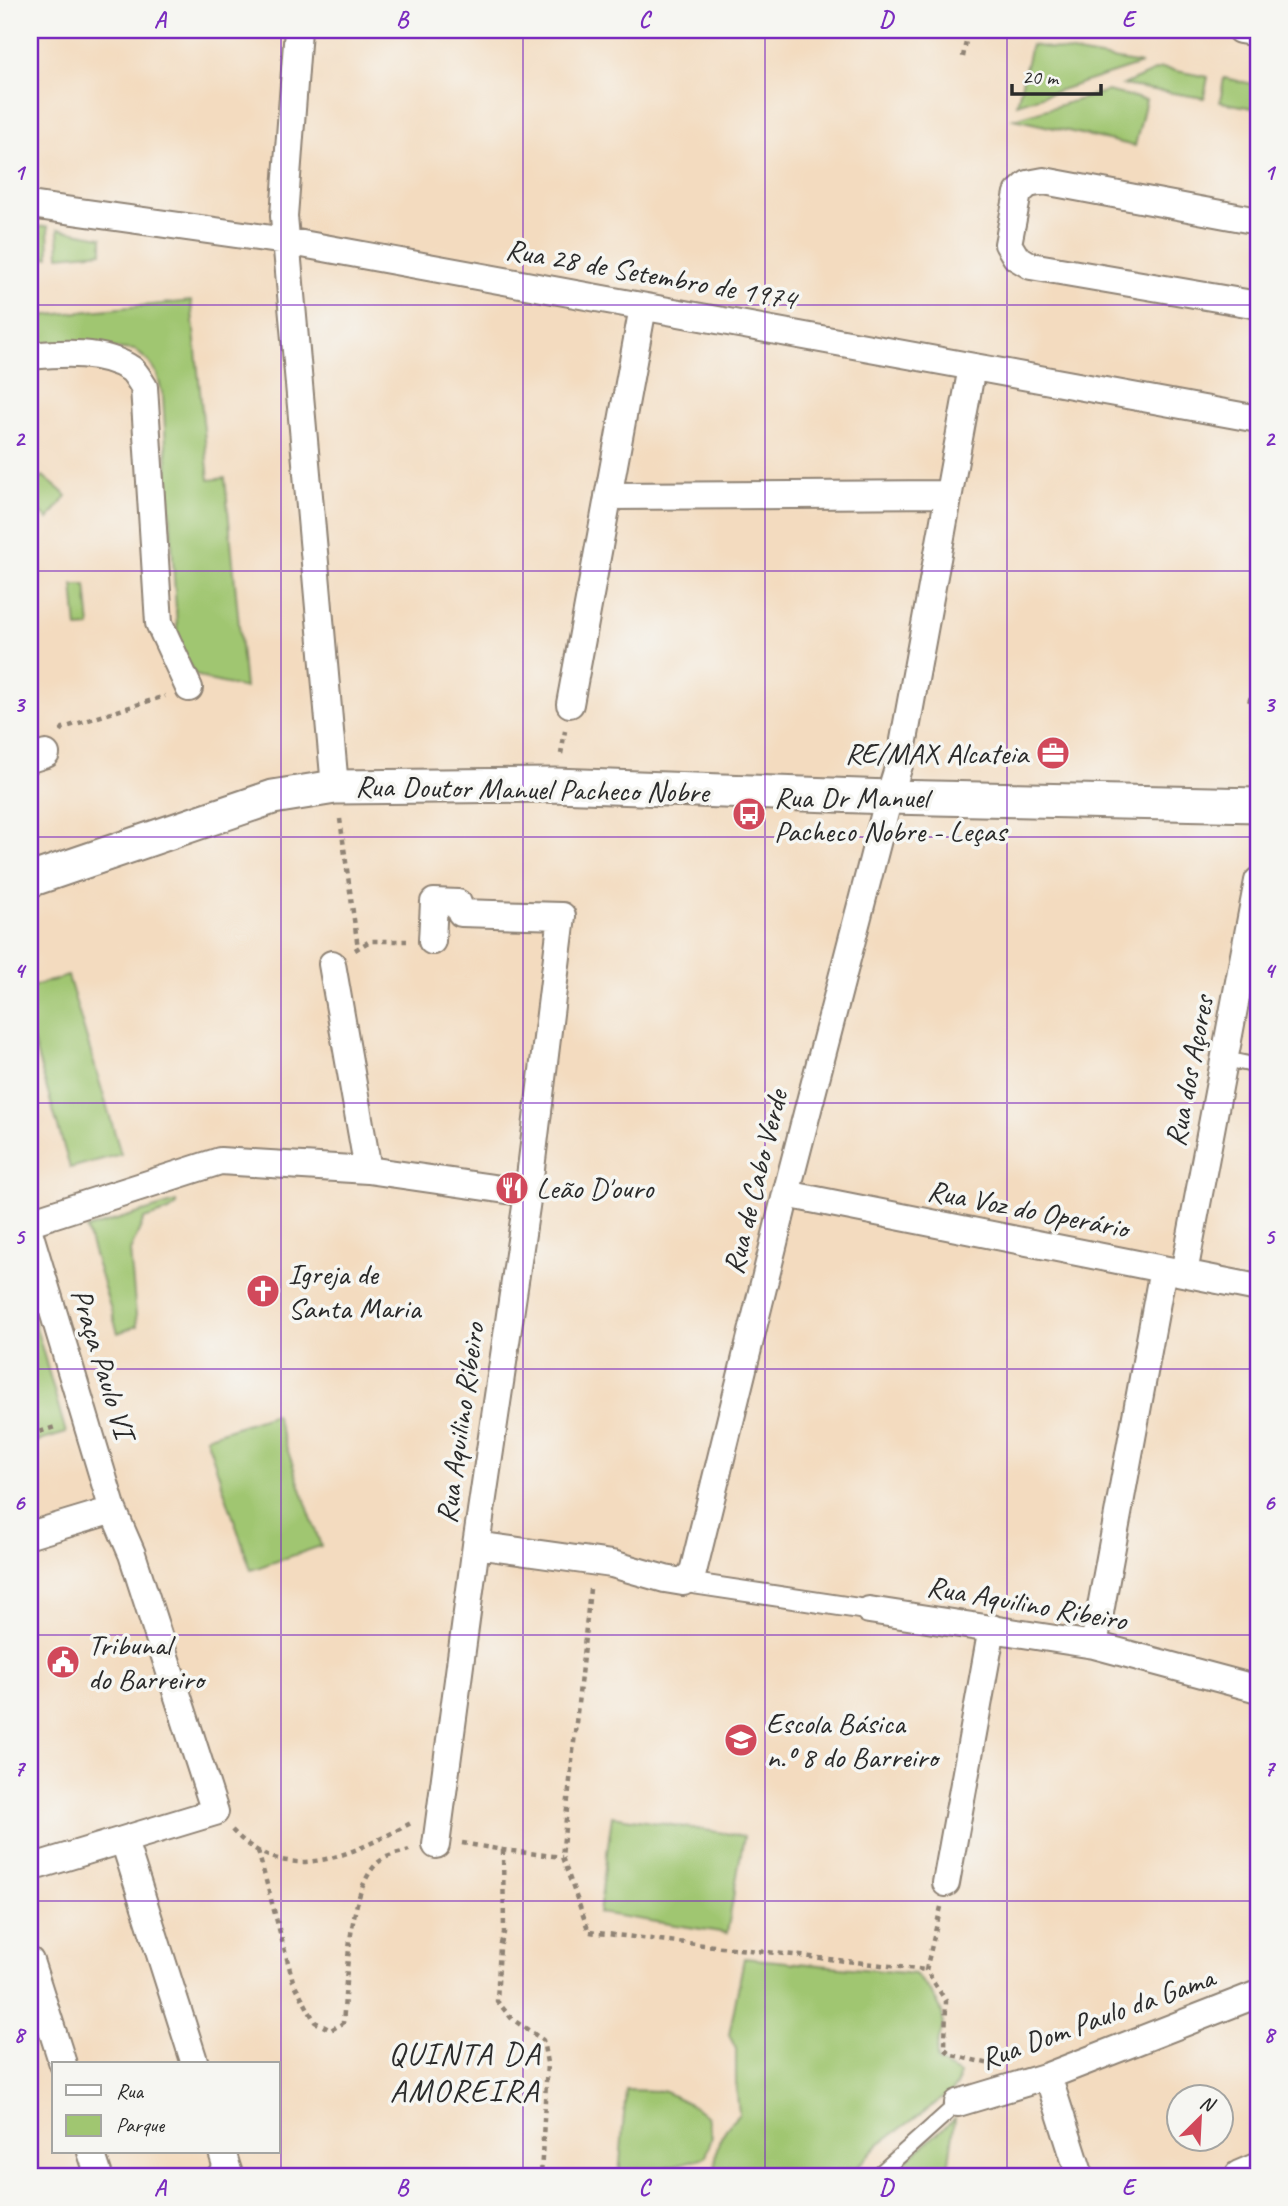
<svg xmlns="http://www.w3.org/2000/svg" width="1288" height="2206" viewBox="0 0 1288 2206" font-family="Caveat,sans-serif">
<rect width="100%" height="100%" fill="#f6f6f2"/>
<filter id="ink" filterUnits="userSpaceOnUse"><feTurbulence type="fractalNoise" baseFrequency=".0143" numOctaves="2"/><feDisplacementMap in="SourceGraphic" scale="14" xChannelSelector="R" yChannelSelector="G"/><feConvolveMatrix kernelMatrix="1 2 1 2 8 2 1 2 1" color-interpolation-filters="sRGB"/></filter>
<filter id="wash" filterUnits="userSpaceOnUse"><feTurbulence type="fractalNoise" baseFrequency=".00686" numOctaves="4" result="noise"/><feDisplacementMap in="SourceGraphic" scale="28" xChannelSelector="R" yChannelSelector="G"/><feGaussianBlur stdDeviation="1.57" result="paint"/><feColorMatrix in="noise" values="0 0 0 0 0 0 0 0 0 0 0 0 0 0 0 0 0 1.4 0 .05"/><feComposite in="paint" operator="in"/></filter>
<g filter="url(#wash)">
<rect width="100%" height="100%" fill="#f3dbbf"/>
<path fill="#a0c671" stroke="#66784e" stroke-width="2" d="M1031,45L1141,64L1017,104Z
M1161,68L1208,77L1204,98L1123,85Z
M1224,78L1258,85V109L1220,102Z
M1107,91L1146,100L1135,146L1014,119Z
M48,226L49,257L30,260V228Z
M58,229L102,237V252L59,256Z
M191,301L209,480L225,478L245,688L208,680L193,673L178,643L163,396L157,374L148,361L135,350L86,346L30,350V322L38,316Z
M43,476L67,496L48,519L30,503V491Z
M73,585H86L90,627L77,628Z
M68,976L121,1154L70,1168L30,1031V987Z
M176,1202L177,1205L169,1211L144,1219L130,1251L137,1326L118,1333L86,1229Z
M30,1306L66,1433L30,1444Z
M275,1414L321,1546L251,1570L206,1437Z
M612,1816L744,1836L727,1933L599,1913Z
M744,1958L915,1974C925,1985 945,2007 943,2023C942,2036 933,2049 938,2062L959,2074L958,2084L953,2091L879,2144L849,2176H716C714,2147 719,2134 739,2114L736,2082V2049L729,2035Z
M626,2090L663,2091L694,2106L707,2117L712,2136L706,2157L644,2173L619,2176Z
M955,2118L947,2176H888Z"/>
</g>
<g filter="url(#ink)">
<g fill="none" stroke-linecap="round" stroke-linejoin="round">
<defs>
<path id="service" d="M1225,1059L1258,1066
M877,2176L958,2103"/>
<path id="pedestrian" d="M683,1582L869,1610"/>
<path id="minor" d="M298,30L284,216L335,787
M1240,30L1258,33
M30,205L286,241L1258,419
M1258,221L1044,181L1028,184L1018,193L1008,244L1016,257L1031,266L1258,305
M30,356C62,353 103,350 131,369C136,373 140,381 144,387L159,623L189,688
M608,496L948,494
M570,704L643,307
M30,759L46,754
M432,941L434,902L458,903L461,913L562,916L528,1193
M332,964L368,1170
M786,1194L1258,1288
M30,1222L220,1161L368,1170L528,1193L476,1545L612,1564L665,1579L683,1582L693,1572L786,1194L889,797L900,762L972,367
M30,1235L113,1510L132,1554L215,1812L30,1868
M1184,1273L1258,881
M30,1535L113,1510
M869,1610L1094,1645L1258,1689
M1094,1645L1163,1269
M124,1841L195,2064
M436,1845L476,1545
M946,1883L992,1628
M30,1961L63,2064
M1048,2076L1080,2176
M958,2103L1048,2076L1258,1994
M91,2152L99,2176
M220,2176L229,2174L222,2152
M1239,2176V2174L1258,2166"/>
<path id="tertiary" d="M30,880L273,797L335,787L555,785L889,797L1258,805"/>
</defs>
<use href="#service" stroke="#8f8375" stroke-width="18"/>
<use href="#pedestrian" stroke="#8f8375" stroke-width="23"/>
<use href="#minor" stroke="#8f8375" stroke-width="30"/>
<use href="#tertiary" stroke="#8f8375" stroke-width="37"/>
<path stroke="#8f8375" stroke-width="4.5" stroke-dasharray="5 5" stroke-linecap="butt" d="M963,57L968,30
M30,161L32,171L30,172
M1249,702L1258,678
M61,731L63,728L165,696
M561,754L565,731
M340,819L358,948
M30,833L34,848
M355,950L370,941H407
M30,1435L58,1426
M590,1589L562,1857L589,1932L926,1970
M232,1830C287,1889 352,1854 411,1823
M462,1843L503,1850L562,1857
M503,1850L504,1933L500,1947L497,2001L512,2019L543,2040L547,2063L541,2176
M258,1851L293,1981L315,2022L331,2030L343,2023C347,1983 347,1880 383,1859C391,1854 401,1853 409,1850
M941,1907L926,1970L946,2001L945,2049L952,2055L990,2064"/>
<use href="#service" stroke="#fff" stroke-width="14"/>
<use href="#pedestrian" stroke="#fff" stroke-width="19"/>
<use href="#minor" stroke="#fff" stroke-width="26"/>
<use href="#tertiary" stroke="#fff" stroke-width="33"/>
</g>
</g>
<path fill="none" stroke="#7b2cbf" stroke-width="2" stroke-opacity="0.55" d="M281,30V2176M523,30V2176M765,30V2176M1007,30V2176M30,305H1258M30,571H1258M30,837H1258M30,1103H1258M30,1369H1258M30,1635H1258M30,1901H1258"/>
<defs>
<symbol id="office-disc" viewBox="-11 -11 22 22"><circle r="9.5" fill="#d1495b" stroke="#f6f6f2"/><path d="M-6-3h4V-5.5h4V-3h4V5H-6ZM-1-4.5V-3h2v-1.5ZM-6 0V1H6V0Z" fill="#fff"/></symbol>
<symbol id="bus-disc" viewBox="-11 -11 22 22"><circle r="9.5" fill="#d1495b" stroke="#f6f6f2"/><path d="M-5-6H5V4H4V6H2V4H-2V6H-4V4H-5ZM-3.5-4V0h7V-4ZM-3.5 1.2v1.5H-2V1.2ZM2 1.2v1.5H3.5V1.2Z" fill="#fff"/></symbol>
<symbol id="restaurant-disc" viewBox="-11 -11 22 22"><circle r="9.5" fill="#d1495b" stroke="#f6f6f2"/><path d="M-5-6h1v4h1v-4h1v4h1v-4h1v5L-1.5 .5V6h-2V.5L-5-1ZM5-6V6H3V1.5H1.5Q1.5-4 5-6Z" fill="#fff"/></symbol>
<symbol id="church-disc" viewBox="-11 -11 22 22"><circle r="9.5" fill="#d1495b" stroke="#f6f6f2"/><path d="M-1.2-6h2.4v3.5h3.3v2.4h-3.3V6h-2.4V-.1h-3.3v-2.4h3.3Z" fill="#fff"/></symbol>
<symbol id="civic-disc" viewBox="-11 -11 22 22"><circle r="9.5" fill="#d1495b" stroke="#f6f6f2"/><path d="M-.6-6.5H3V-4.5H.6V-3L4-1V1h2V6H-6V1h2V-1L-.6-3ZM-1.2 2.5V6h2.4V2.5Z" fill="#fff"/></symbol>
<symbol id="school-disc" viewBox="-11 -11 22 22"><circle r="9.5" fill="#d1495b" stroke="#f6f6f2"/><path d="M0-5L7-2L0 1L-7-2ZM-4 1L0 2.5L4 1V4Q0 6-4 4Z" fill="#fff"/></symbol>
</defs>
<g fill-rule="evenodd">
<use href="#office-disc" x="1034" y="734" width="38" height="38"/>
<use href="#bus-disc" x="730" y="795" width="38" height="38"/>
<use href="#restaurant-disc" x="493" y="1169" width="38" height="38"/>
<use href="#church-disc" x="244" y="1272" width="38" height="38"/>
<use href="#civic-disc" x="44" y="1643" width="38" height="38"/>
<use href="#school-disc" x="722" y="1721" width="38" height="38"/>
</g>
<g text-anchor="middle" stroke-width="7" stroke-linejoin="round" paint-order="stroke">
<g font-size="30" fill="#2b2b2b" stroke="#f6f6f2">
<text transform="translate(651 274) rotate(10)" y="10">Rua 28 de Setembro de 1974</text>
<text transform="translate(532 789) rotate(1)" y="10">Rua Doutor Manuel Pacheco Nobre</text>
<text transform="translate(1189 1071) rotate(-79)" y="10">Rua dos Açores</text>
<text transform="translate(755 1182) rotate(-76)" y="10">Rua de Cabo Verde</text>
<text transform="translate(1028 1209) rotate(11)" y="10">Rua Voz do Operário</text>
<text transform="translate(103 1363) rotate(73)" y="10">Praça Paulo VI</text>
<text transform="translate(460 1423) rotate(-82)" y="10">Rua Aquilino Ribeiro</text>
<text transform="translate(1027 1603) rotate(10)" y="10">Rua Aquilino Ribeiro</text>
<text transform="translate(1097 2018) rotate(-20)" y="10">Rua Dom Paulo da Gama</text>
</g>
<g font-size="30" fill="#2b2b2b" stroke="#f6f6f2" text-anchor="start">
<text x="1028" y="763" text-anchor="end">RE/MAX Alcateia</text>
<text x="774" y="807">Rua Dr Manuel<tspan x="774" dy="34">Pacheco Nobre - Leças</tspan></text>
<text x="536" y="1198">Leão D'ouro</text>
<text x="288" y="1284">Igreja de<tspan x="288" dy="34">Santa Maria</tspan></text>
<text x="88" y="1655">Tribunal<tspan x="88" dy="34">do Barreiro</tspan></text>
<text x="766" y="1733">Escola Básica<tspan x="766" dy="34">n.º 8 do Barreiro</tspan></text>
</g>
<g font-size="32" letter-spacing="2" fill="#2b2b2b" stroke="#f6f6f2">
<text x="465" y="2064">QUINTA DA<tspan x="465" dy="37">AMOREIRA</tspan></text>
</g>
</g>
<rect width="1288" height="2206" fill="none" stroke="#f6f6f2" stroke-width="77"/>
<rect x="52" y="2062" width="228" height="91" fill="#f6f6f2" stroke="#a5a5a2" stroke-width="2"/>
<rect x="66" y="2085" width="35" height="10" fill="#ffffff" stroke="#a5a5a2" stroke-width="2"/>
<text x="116" y="2098" font-size="21" fill="#2b2b2b">Rua</text>
<rect x="66" y="2115" width="35" height="21" fill="#a0c671" stroke="#a5a5a2" stroke-width="2"/>
<text x="116" y="2132" font-size="21" fill="#2b2b2b">Parque</text>
<g transform="translate(1200 2118) rotate(24)"><circle r="33" fill="#f6f6f2" stroke="#a5a5a2" stroke-width="2"/>
<path d="M0-5L12 26L0 18L-12 26Z" fill="#d1495b"/>
<text y="-10" font-size="19" font-weight="bold" text-anchor="middle" fill="#2b2b2b">N</text>
</g>
<path d="M1012 84v10h89v-10" fill="none" stroke="#2b2b2b" stroke-width="3.5"/>
<text x="1022" y="84" font-size="21" fill="#2b2b2b" stroke="#f6f6f2" stroke-width="5" paint-order="stroke">20 m</text>
<rect x="38" y="38" width="1212" height="2130" fill="none" stroke="#7b2cbf" stroke-width="2.5"/>
<g font-size="23" text-anchor="middle" font-weight="bold" fill="#7b2cbf">
<text x="160" y="27">A</text>
<text x="402" y="27">B</text>
<text x="644" y="27">C</text>
<text x="886" y="27">D</text>
<text x="1128" y="27">E</text>
<text x="19" y="180">1</text>
<text x="1269" y="180">1</text>
<text x="19" y="446">2</text>
<text x="1269" y="446">2</text>
<text x="19" y="712">3</text>
<text x="1269" y="712">3</text>
<text x="19" y="978">4</text>
<text x="1269" y="978">4</text>
<text x="19" y="1244">5</text>
<text x="1269" y="1244">5</text>
<text x="19" y="1510">6</text>
<text x="1269" y="1510">6</text>
<text x="19" y="1776">7</text>
<text x="1269" y="1776">7</text>
<text x="19" y="2042">8</text>
<text x="1269" y="2042">8</text>
<text x="160" y="2195">A</text>
<text x="402" y="2195">B</text>
<text x="644" y="2195">C</text>
<text x="886" y="2195">D</text>
<text x="1128" y="2195">E</text>
</g>
</svg>
